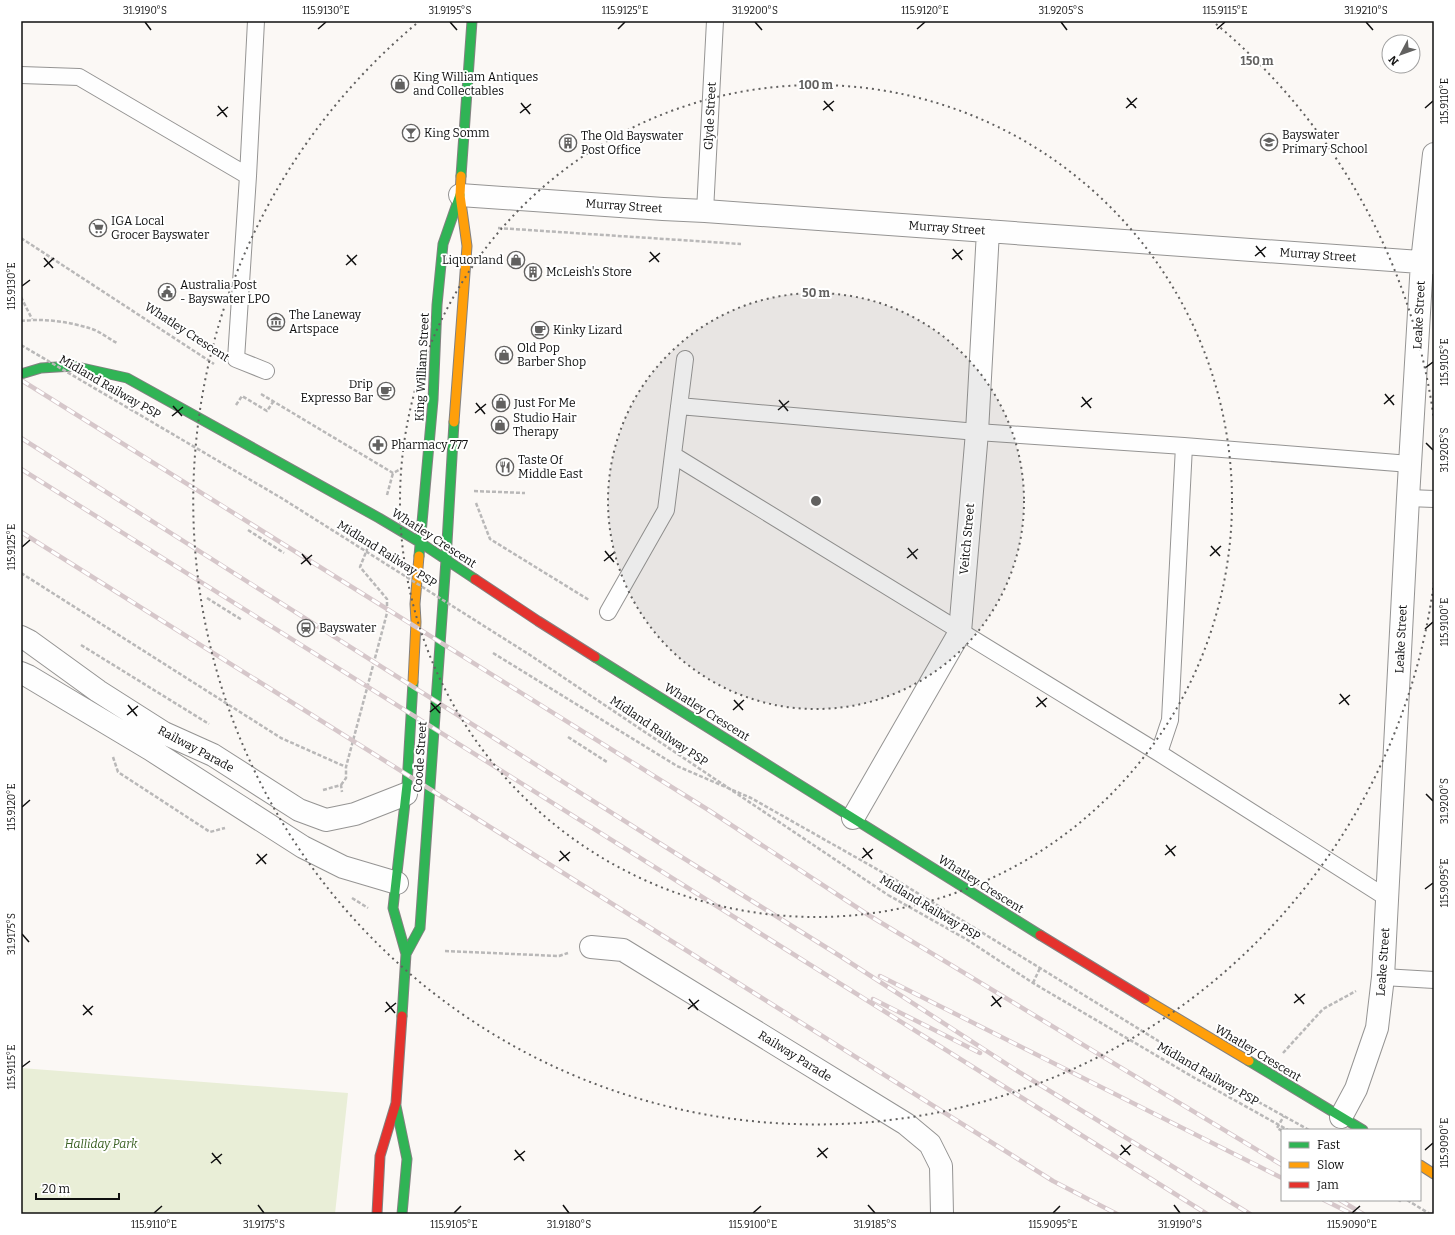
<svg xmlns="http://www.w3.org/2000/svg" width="1455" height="1235" viewBox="0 0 1455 1235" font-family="Bitter,serif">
<rect width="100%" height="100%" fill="#fbf8f5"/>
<path fill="#e9eed7" d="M21,1068L348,1093L335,1214H21Z"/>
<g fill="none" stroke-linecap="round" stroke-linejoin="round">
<defs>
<path id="lane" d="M256,21L248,176L236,359L266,371
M21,75L79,77L248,176
M705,211L715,21
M679,406L977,432L1184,446L1410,464
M673,455L1159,753L1387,898
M1408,498L1434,499
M608,612L666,510L685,359
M1159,753L1170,720L1184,446
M1383,977L1434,980"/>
<path id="street" d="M460,195L663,209L705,211L1434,263
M21,637L29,641L98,691L164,733L213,755L299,810L326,820L355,814L406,794
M21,673L28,676L150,749L303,847L343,867L397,883
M853,818L960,632L977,432L988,231
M591,947L623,950L906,1124L930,1144L941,1166L942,1214
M1341,1117L1356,1089L1377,1028L1383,977L1408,498L1422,262L1434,154"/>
<path id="fast" d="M461,176L472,21
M21,374L41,368L73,366L127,378L379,518L421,543L475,579
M419,556L433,400L437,305L443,244L460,195
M595,657L1040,935
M406,954L420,928L446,560L454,422
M402,1016L406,954L393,908L407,785L413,682
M1249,1061L1363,1130
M396,1106L407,1159L402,1214"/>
<path id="slow" d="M454,422L467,246L460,195L461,176
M413,682L416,622L415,604L419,556
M1145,999L1249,1061
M1420,1165L1434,1174"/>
<path id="jam" d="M475,579L538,621L595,657
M1040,935L1145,999
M377,1214L380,1156L396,1103L402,1016"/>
</defs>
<use href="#lane" stroke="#959493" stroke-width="18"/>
<use href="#street" stroke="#959493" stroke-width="24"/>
<use href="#fast" stroke="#838180" stroke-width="11"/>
<use href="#slow" stroke="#838180" stroke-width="11"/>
<use href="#jam" stroke="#838180" stroke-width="11"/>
<path stroke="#b9b8b8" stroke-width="2.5" stroke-dasharray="4 2" stroke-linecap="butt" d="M498,228L741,244
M21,238L214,364
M21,297L32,319
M21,321C44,318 71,322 92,329C101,332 109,339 117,343
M261,394L393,473L401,469
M236,405L242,396L267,411L273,402
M474,491L525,493
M387,495L393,473
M476,503L490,539L589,600
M248,530L284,553
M21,573L281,738L346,767
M207,598L242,620
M81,645L209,724
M493,653L677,766L751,798L896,880L1040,968L1246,1095L1309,1130
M568,737L607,762
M113,757L118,772L210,832L225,828
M341,785L346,778V767L387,613V599L360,567L370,542
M323,790L341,785L342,792
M888,895L966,939L1033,983L1193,1077L1288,1130
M352,898L368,908
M445,951L559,956L568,953
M1033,983L1040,968
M1283,1053L1323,1009L1356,991
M1282,1131L1277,1128L1284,1116
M1398,1200L1400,1201V1200
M1407,1200L1430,1214"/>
<use href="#lane" stroke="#fefefe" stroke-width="16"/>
<use href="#street" stroke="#fefefe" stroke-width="22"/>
<use href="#fast" stroke="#30b455" stroke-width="9"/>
<use href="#slow" stroke="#ff9f0a" stroke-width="9"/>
<use href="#jam" stroke="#e5322d" stroke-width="9"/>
<defs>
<path id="rail" d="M21,380L710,811L870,916L1282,1165
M21,438L672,851L840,956L1019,1072L1250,1214
M21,469L1207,1214
M21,532L1053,1181L1117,1214
M880,976L1282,1178
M873,999L980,1053
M1324,1200L1352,1214
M1340,1200L1363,1214"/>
</defs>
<use href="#rail" stroke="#d6c7ca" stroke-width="4.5"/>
<use href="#rail" stroke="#fff" stroke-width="3" stroke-dasharray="9" stroke-linecap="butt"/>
<path stroke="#b9b8b8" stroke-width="2.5" stroke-dasharray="4 2" stroke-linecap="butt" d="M21,345L283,499L530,655L888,895"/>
</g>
<path fill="none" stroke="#0f0f0f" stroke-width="1.5" d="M145,22L151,30M450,22L457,30M755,22L762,30M1061,22L1067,30M1366,22L1373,30M318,29L326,22M618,29L625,22M917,29L925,22M1217,29L1225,22M1127,98L1136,108M824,101L833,111M521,103L530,114M218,106L227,117M1126,108L1137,98M1425,108L1433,101M823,110L834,101M520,113L531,104M217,116L228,107M1256,246L1265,257M953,249L962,260M650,252L659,262M347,255L356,265M1255,256L1266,247M44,258L53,268M952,259L963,250M649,262L660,253M346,265L357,255M44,267L54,258M22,286L30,280M1425,368L1433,362M1385,394L1394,405M1082,397L1091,408M779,400L788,411M476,403L485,414M1384,404L1394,395M173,406L182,416M1081,407L1092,398M778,410L789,401M475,413L486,404M172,416L183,407M1426,443L1433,450M1211,546L1220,556M22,547L30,540M908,548L917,559M605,551L614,562M302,554L311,565M1210,556L1221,546M907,558L918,549M604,561L615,552M301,564L312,555M1425,629L1433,622M1340,694L1349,705M1037,697L1046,707M734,700L743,710M431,703L440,713M1339,704L1350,695M128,705L137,716M1036,707L1047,698M733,710L744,700M430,712L441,703M127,715L138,706M1426,794L1433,801M22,807L30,800M1166,845L1175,856M863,848L872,859M560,851L569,861M257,854L266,864M1165,855L1176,846M862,858L873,849M559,861L570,852M256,864L267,854M1425,889L1433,883M22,934L29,942M1295,994L1304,1004M992,996L1001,1007M689,999L698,1010M386,1002L395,1013M1294,1003L1305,994M83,1005L92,1015M991,1006L1002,997M688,1009L699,1000M385,1012L396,1003M83,1015L93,1006M22,1067L30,1061M1121,1145L1130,1155M818,1148L827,1158M515,1150L524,1161M1425,1150L1433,1143M212,1153L221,1164M1120,1155L1131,1145M817,1157L828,1148M514,1160L525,1151M211,1163L222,1154M258,1205L264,1213M563,1205L569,1213M868,1205L875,1213M1174,1205L1180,1213M154,1213L162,1206M454,1213L461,1206M753,1213L761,1206M1053,1213L1060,1206M1352,1213L1360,1206"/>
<circle cx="816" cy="501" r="208" fill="#626160" fill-opacity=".12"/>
<g fill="none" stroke="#626160" stroke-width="2" stroke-dasharray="2 4">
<circle cx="816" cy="501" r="208"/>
<circle cx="816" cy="501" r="416"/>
<path d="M1434 582A623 623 0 1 1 416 24M1216 24A623 623 0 0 1 1434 420"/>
</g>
<defs>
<symbol id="shop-ring" viewBox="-11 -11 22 22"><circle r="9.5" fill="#fff" stroke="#626160" stroke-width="1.5"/><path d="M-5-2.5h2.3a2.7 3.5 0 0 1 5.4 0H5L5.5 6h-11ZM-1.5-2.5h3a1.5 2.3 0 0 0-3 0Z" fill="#626160"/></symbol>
<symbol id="bar-ring" viewBox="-11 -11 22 22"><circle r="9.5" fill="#fff" stroke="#626160" stroke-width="1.5"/><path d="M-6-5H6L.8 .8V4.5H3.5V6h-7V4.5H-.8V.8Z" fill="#626160"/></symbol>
<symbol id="school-ring" viewBox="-11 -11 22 22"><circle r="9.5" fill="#fff" stroke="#626160" stroke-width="1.5"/><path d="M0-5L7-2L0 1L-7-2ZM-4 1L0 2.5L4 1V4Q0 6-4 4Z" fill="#626160"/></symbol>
<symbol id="building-ring" viewBox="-11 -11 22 22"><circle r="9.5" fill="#fff" stroke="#626160" stroke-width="1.5"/><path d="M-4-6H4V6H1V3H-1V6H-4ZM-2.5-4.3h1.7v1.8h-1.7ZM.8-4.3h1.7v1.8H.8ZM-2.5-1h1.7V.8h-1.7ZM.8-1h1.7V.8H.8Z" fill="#626160"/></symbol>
<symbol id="supermarket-ring" viewBox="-11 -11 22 22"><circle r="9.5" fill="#fff" stroke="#626160" stroke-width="1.5"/><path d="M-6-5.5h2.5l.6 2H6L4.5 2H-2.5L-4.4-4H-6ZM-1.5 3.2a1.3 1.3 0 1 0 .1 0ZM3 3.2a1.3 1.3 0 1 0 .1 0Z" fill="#626160"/></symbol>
<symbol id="civic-ring" viewBox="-11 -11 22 22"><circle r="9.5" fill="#fff" stroke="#626160" stroke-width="1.5"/><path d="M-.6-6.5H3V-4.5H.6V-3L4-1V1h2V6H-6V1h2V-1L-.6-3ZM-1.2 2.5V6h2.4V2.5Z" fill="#626160"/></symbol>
<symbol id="museum-ring" viewBox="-11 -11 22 22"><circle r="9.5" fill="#fff" stroke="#626160" stroke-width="1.5"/><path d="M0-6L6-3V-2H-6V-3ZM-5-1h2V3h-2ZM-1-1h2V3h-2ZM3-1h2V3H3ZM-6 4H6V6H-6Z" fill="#626160"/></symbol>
<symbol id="cafe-ring" viewBox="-11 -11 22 22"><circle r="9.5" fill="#fff" stroke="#626160" stroke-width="1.5"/><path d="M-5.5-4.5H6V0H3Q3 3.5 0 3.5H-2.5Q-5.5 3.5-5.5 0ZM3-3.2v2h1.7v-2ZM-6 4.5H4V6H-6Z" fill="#626160"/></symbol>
<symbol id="pharmacy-ring" viewBox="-11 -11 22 22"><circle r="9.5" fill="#fff" stroke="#626160" stroke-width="1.5"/><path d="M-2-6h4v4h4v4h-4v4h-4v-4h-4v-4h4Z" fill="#626160"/></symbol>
<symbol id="restaurant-ring" viewBox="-11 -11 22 22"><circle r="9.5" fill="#fff" stroke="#626160" stroke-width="1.5"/><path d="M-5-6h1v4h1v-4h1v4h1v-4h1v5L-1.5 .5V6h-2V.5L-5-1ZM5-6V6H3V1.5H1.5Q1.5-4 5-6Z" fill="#626160"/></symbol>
<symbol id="station-ring" viewBox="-11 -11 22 22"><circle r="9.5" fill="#fff" stroke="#626160" stroke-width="1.5"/><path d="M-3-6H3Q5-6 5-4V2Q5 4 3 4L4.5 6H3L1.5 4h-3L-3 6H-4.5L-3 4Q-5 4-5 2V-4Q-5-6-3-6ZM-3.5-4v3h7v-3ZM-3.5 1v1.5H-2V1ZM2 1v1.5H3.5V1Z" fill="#626160"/></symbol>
</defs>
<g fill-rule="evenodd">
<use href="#shop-ring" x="390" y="74" width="20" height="20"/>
<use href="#bar-ring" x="401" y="123" width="20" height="20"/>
<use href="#school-ring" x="1259" y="132" width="20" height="20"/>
<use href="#building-ring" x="558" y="133" width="20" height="20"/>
<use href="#supermarket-ring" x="88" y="218" width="20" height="20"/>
<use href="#shop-ring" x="506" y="250" width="20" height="20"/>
<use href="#building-ring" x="523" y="262" width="20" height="20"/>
<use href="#civic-ring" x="157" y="282" width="20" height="20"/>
<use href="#museum-ring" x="266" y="312" width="20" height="20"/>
<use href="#cafe-ring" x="530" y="320" width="20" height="20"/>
<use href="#shop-ring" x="494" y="345" width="20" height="20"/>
<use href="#cafe-ring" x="376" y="381" width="20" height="20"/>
<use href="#shop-ring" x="491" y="393" width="20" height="20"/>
<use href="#shop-ring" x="490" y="415" width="20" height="20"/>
<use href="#pharmacy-ring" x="368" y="435" width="20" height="20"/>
<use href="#restaurant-ring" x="495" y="457" width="20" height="20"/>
<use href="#station-ring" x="296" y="618" width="20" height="20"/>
</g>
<g text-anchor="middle" stroke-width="4" stroke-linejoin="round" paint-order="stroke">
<g font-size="12" fill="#0f0f0f" stroke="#fff" text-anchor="start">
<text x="413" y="81">King William Antiques<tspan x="413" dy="14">and Collectables</tspan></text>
<text x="424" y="137">King Somm</text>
<text x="1282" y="139">Bayswater<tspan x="1282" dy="14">Primary School</tspan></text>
<text x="581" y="140">The Old Bayswater<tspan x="581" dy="14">Post Office</tspan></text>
<text x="111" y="225">IGA Local<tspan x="111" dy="14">Grocer Bayswater</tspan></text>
<text x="503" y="264" text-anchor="end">Liquorland</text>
<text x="546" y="276">McLeish's Store</text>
<text x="180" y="289">Australia Post<tspan x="180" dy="14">- Bayswater LPO</tspan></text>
<text x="289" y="319">The Laneway<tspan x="289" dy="14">Artspace</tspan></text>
<text x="553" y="334">Kinky Lizard</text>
<text x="517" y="352">Old Pop<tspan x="517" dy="14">Barber Shop</tspan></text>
<text x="373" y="388" text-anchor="end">Drip<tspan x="373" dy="14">Expresso Bar</tspan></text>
<text x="514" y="407">Just For Me</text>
<text x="513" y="422">Studio Hair<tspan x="513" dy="14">Therapy</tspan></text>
<text x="391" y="449">Pharmacy 777</text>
<text x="518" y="464">Taste Of<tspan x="518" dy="14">Middle East</tspan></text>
<text x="319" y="632">Bayswater</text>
</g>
<g font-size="12" fill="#0f0f0f" stroke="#fff">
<text transform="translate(710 116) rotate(-87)" y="4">Glyde Street</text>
<text transform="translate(624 206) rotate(4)" y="4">Murray Street</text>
<text transform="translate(947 228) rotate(4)" y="4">Murray Street</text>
<text transform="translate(1318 255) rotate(4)" y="4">Murray Street</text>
<text transform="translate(1419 315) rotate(-87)" y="4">Leake Street</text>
<text transform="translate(187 332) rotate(33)" y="4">Whatley Crescent</text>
<text transform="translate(422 367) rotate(-87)" y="4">King William Street</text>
<text transform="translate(110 387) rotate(30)" y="4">Midland Railway PSP</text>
<text transform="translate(434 538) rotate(33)" y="4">Whatley Crescent</text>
<text transform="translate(967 539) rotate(-85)" y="4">Veitch Street</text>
<text transform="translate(387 554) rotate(32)" y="4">Midland Railway PSP</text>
<text transform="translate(1401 639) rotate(-87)" y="4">Leake Street</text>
<text transform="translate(707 712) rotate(32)" y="4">Whatley Crescent</text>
<text transform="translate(659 731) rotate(34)" y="4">Midland Railway PSP</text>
<text transform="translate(196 749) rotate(28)" y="4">Railway Parade</text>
<text transform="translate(420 757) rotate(-86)" y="4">Coode Street</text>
<text transform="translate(981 884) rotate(32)" y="4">Whatley Crescent</text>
<text transform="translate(930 908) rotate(31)" y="4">Midland Railway PSP</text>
<text transform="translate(1383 962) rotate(-86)" y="4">Leake Street</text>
<text transform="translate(1258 1053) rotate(31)" y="4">Whatley Crescent</text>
<text transform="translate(795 1056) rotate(32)" y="4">Railway Parade</text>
<text transform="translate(1208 1074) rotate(30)" y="4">Midland Railway PSP</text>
</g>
<g font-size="12" font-style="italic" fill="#3c6224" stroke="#fff">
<text x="101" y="1148">Halliday Park</text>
</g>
</g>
<circle cx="816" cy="501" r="6" fill="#626160" stroke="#fff" stroke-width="2"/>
<g font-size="12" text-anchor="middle" font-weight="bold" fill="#626160" stroke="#fff" stroke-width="4" stroke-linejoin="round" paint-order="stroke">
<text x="1257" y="65">150 m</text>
<text x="816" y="89">100 m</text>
<text x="816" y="297">50 m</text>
</g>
<rect width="1455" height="1235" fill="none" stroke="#ffffff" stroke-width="44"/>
<rect x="1281" y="1129" width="140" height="72" fill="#ffffff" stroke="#9f9f9f"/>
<rect x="1289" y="1142" width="20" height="6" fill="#30b455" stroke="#9f9f9f"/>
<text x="1317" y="1149" font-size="12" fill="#0f0f0f">Fast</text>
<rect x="1289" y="1162" width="20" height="6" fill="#ff9f0a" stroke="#9f9f9f"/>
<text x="1317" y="1169" font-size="12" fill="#0f0f0f">Slow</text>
<rect x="1289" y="1182" width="20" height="6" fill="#e5322d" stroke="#9f9f9f"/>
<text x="1317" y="1189" font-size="12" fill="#0f0f0f">Jam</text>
<g transform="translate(1401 54) rotate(229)"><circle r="19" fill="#ffffff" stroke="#9f9f9f"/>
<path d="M0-3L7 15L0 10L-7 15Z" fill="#626160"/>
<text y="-6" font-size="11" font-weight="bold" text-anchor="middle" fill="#0f0f0f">N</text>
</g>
<path d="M36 1193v6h83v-6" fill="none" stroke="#0f0f0f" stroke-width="2"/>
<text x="42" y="1193" font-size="12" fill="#0f0f0f" stroke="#ffffff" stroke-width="3" paint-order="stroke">20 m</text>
<rect x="22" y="22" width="1411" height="1191" fill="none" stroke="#0f0f0f" stroke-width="1.5"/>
<g font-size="10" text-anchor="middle" fill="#0f0f0f">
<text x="145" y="14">31.9190°S</text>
<text x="326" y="14">115.9130°E</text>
<text x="450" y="14">31.9195°S</text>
<text x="625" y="14">115.9125°E</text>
<text x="755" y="14">31.9200°S</text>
<text x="925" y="14">115.9120°E</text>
<text x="1061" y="14">31.9205°S</text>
<text x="1225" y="14">115.9115°E</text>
<text x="1366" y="14">31.9210°S</text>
<text transform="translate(1444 101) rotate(-90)" y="4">115.9110°E</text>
<text transform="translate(11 286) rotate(-90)" y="4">115.9130°E</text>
<text transform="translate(1444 362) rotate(-90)" y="4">115.9105°E</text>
<text transform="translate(1444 450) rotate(-90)" y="4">31.9205°S</text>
<text transform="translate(11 547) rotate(-90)" y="4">115.9125°E</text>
<text transform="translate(1444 622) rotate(-90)" y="4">115.9100°E</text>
<text transform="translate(1444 801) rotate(-90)" y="4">31.9200°S</text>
<text transform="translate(11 807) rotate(-90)" y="4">115.9120°E</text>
<text transform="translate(1444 883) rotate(-90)" y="4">115.9095°E</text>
<text transform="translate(11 934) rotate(-90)" y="4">31.9175°S</text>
<text transform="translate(11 1067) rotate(-90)" y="4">115.9115°E</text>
<text transform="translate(1444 1143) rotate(-90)" y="4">115.9090°E</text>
<text x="154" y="1228">115.9110°E</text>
<text x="264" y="1228">31.9175°S</text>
<text x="454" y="1228">115.9105°E</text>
<text x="569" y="1228">31.9180°S</text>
<text x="753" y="1228">115.9100°E</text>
<text x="875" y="1228">31.9185°S</text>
<text x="1053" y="1228">115.9095°E</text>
<text x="1180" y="1228">31.9190°S</text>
<text x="1352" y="1228">115.9090°E</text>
</g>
</svg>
